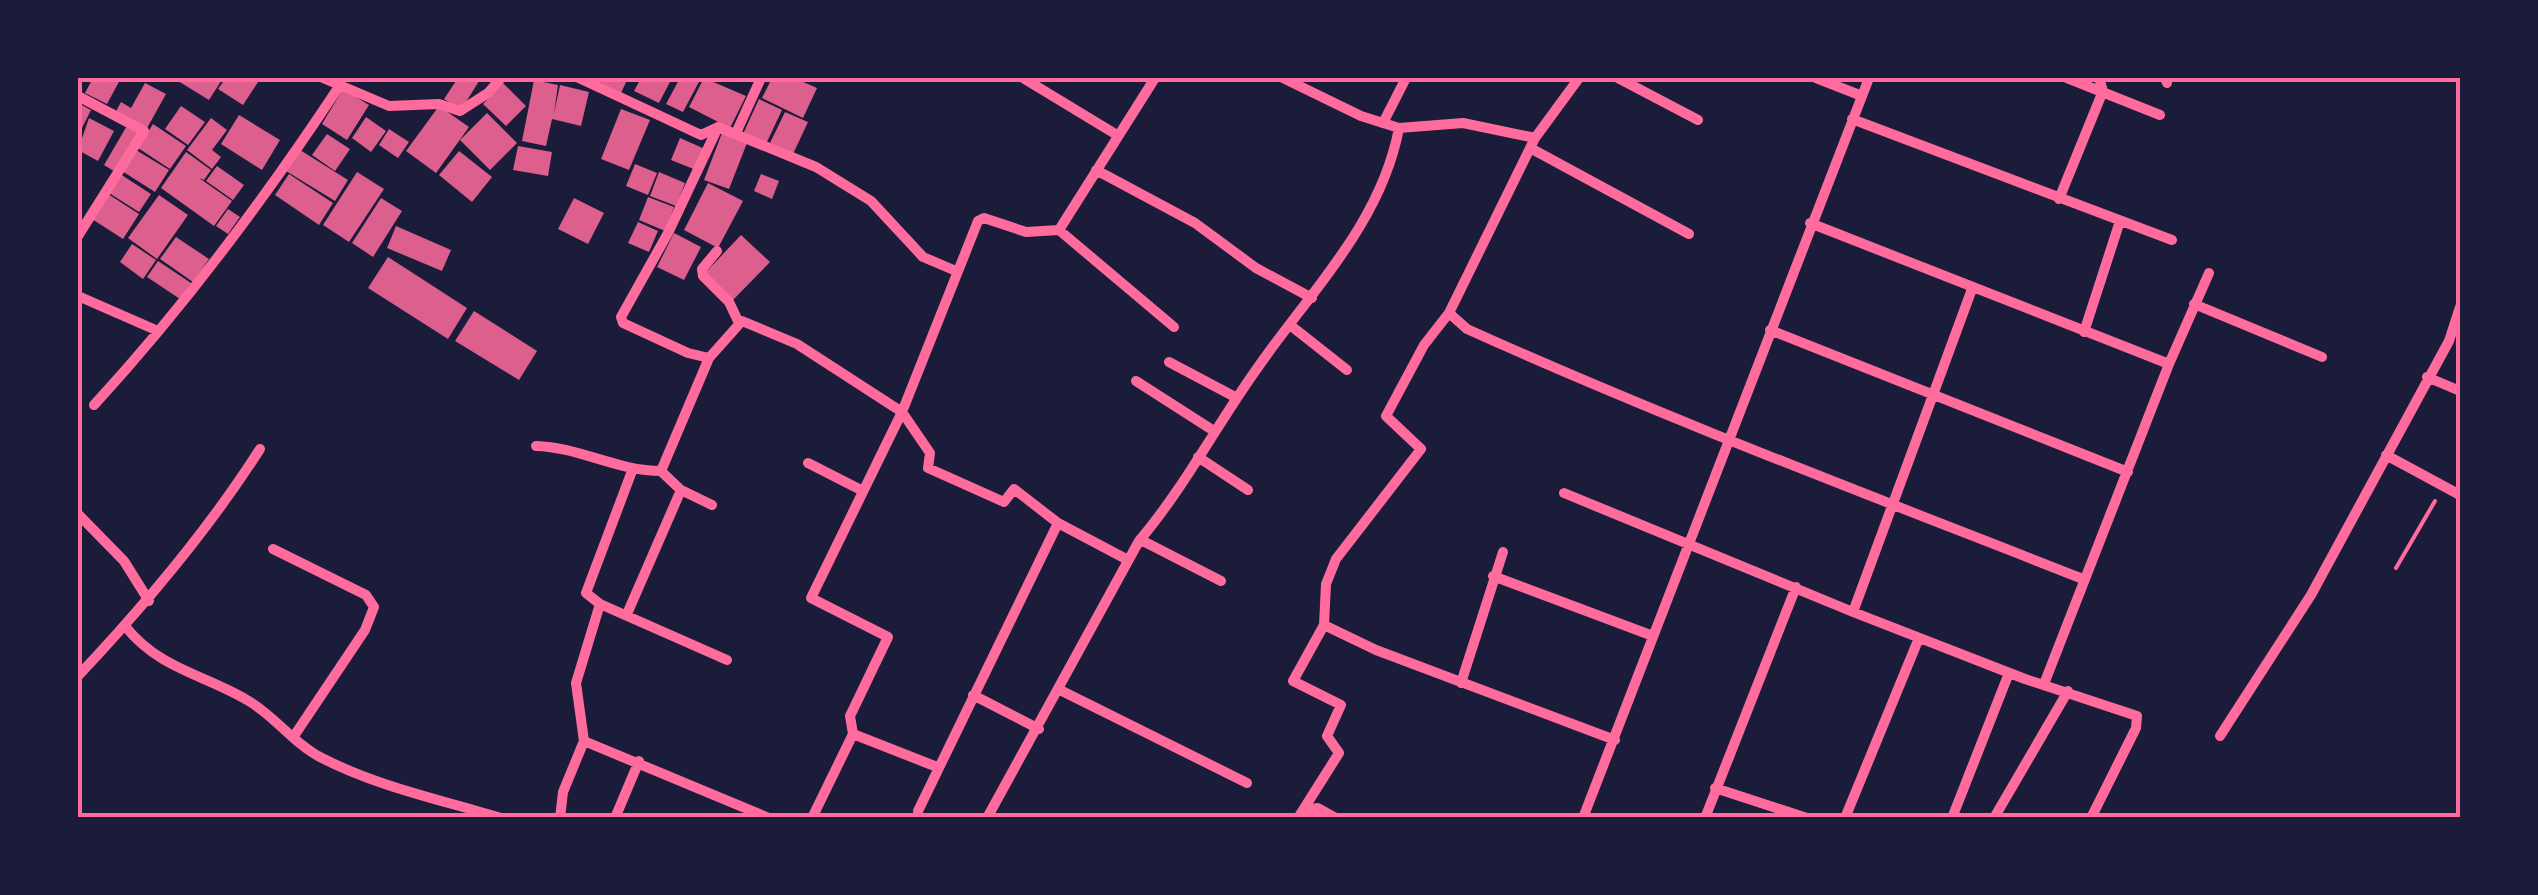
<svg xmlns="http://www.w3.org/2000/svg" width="2538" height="895" viewBox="0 0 2538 895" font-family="Karla,sans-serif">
<rect width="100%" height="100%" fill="#1b1b3a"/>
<path fill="#dd5f8e" d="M93,78H121L107,104L85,93Z
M180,78H223L209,100L178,81Z
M226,78H251L258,82L243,105L218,89Z
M458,78H481L461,110L444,99Z
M599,78H628L621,93L597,81Z
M641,78H672L659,103L634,91Z
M680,78H701L683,112L666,104Z
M704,78L746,96L730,128L689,107Z
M772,78H794L817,88L803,118L762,98Z
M534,80L558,85L554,113L560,85L589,92L581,126L552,119L546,146L522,141Z
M145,83L166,94L146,130L115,113L121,102L131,108Z
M503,83L526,106L506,126L483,104Z
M343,89L369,105L347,140L322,124Z
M759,99L782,110L766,144L743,134Z
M78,103L91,110L78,136Z
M181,106L205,122L188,145L165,129Z
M439,106L469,127L436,173L406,151Z
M621,109L650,120L629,170L601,159Z
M785,112L808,122L793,154L770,143Z
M487,113L517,143L490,170L460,140Z
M239,115L280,140L262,170L221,144Z
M366,117L386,131L371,152L352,138Z
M89,118L114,131L98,161L78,150Z
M211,118L227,130L212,150L221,157L212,169L187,150Z
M128,124L141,132L117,173L104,165Z
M153,124L186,146L170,169L138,148Z
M389,129L409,142L398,158L379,145Z
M722,133L747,143L729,189L704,180Z
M327,134L350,149L335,171L312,155Z
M680,138L705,149L696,170L671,160Z
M518,146L552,152L548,176L513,170Z
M136,150L169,170L155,192L122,171Z
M300,150L348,180L335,201L286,171Z
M459,151L492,177L472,202L439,175Z
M186,152L211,170L204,180L199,178L232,201L214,226L161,188Z
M635,164L657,173L648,195L626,186Z
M217,166L244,185L233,200L206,181Z
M357,172L384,189L349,242L323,225Z
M659,172L685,183L676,206L650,196Z
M120,174L151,194L139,212L109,193Z
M289,174L333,203L319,225L275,195Z
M761,174L779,181L772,199L754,191Z
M708,183L743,201L718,248L684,230Z
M108,194L139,214L123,239L92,219Z
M159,195L188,215L157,259L128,238Z
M648,197L674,207L665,231L639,220Z
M381,198L402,211L373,257L352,243Z
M574,198L604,213L588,244L558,229Z
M228,209L240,217L228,234L216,226Z
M638,222L658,231L649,252L628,243Z
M396,226L451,250L442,271L387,248Z
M674,233L701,247L684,280L657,267Z
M741,235L770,262L733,300L705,273Z
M176,237L209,259L193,282L160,259Z
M132,244L156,260L143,279L120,262Z
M388,257L467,308L448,339L368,288Z
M158,261L191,283L180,299L147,277Z
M474,311L537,351L519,380L455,341Z"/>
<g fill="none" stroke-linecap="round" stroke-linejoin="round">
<path stroke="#ff6b9d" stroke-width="4" d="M2396,568L2435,501"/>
<path stroke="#ff6b9d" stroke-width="10" d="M323,78L389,106L439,104L460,111L488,93L501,78
M579,78L701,135L718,127L816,167L871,201L923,257L956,271
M1023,78L1117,135
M1283,78L1361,116L1399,128L1463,123L1535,138
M1618,78L1698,120
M1816,78L1862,96
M2067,78L2160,115
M2165,78L2167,83
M78,96L144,131L78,236
M1852,119L2172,240
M1383,123L1406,78
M718,127L668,233L621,317L623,323L688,353L709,358L742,321L797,344L902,412L930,453L928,468L1004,502L1014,489L1058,523L1128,560
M736,133L761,78
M1532,149L1689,234
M1096,170L1195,223L1256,268L1312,298
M2059,199L2103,91L2099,78
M1810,223L2169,364
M1059,230L1174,327
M717,251L702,269L703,276L729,302L739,323
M78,296L158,331
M2194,304L2322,357
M1449,313L1467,329C1669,420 1877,498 2083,579
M1290,325L1347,370
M1770,330L2128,472
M2084,332L2120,221
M1169,362L1237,398
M2427,377L2460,391
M1136,381L1214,431
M94,405C185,306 266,197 340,85
M536,446C579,447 617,471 661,471L681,490L712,505
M2386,455L2460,495
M1198,457L1248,490
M808,463L863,491
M661,471L709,358
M1564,493L1853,612L2025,679L2137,716L2136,728L2091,818
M78,514L124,561L149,601
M1141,540L1221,581
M273,549L366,595L374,607L365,630L294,736
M1493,576L1653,636
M600,604L727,660
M1853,612L1972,289
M627,614L681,490
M1324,625L1376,650L1615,740
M125,626C159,669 203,674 247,700C274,715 293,743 320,757C375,786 442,800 501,818
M78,676C145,605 207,532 260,449
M1461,683L1503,552
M2044,684L2169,364L2209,273
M1060,690L1247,783
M973,695L1039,729
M853,734L937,767
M2220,736L2311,595L2449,341L2460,307
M584,741L769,818
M1715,788L1807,818
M1305,810L1318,808L1336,818
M918,811L1058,523
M560,818L563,792L584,741L576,683L600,604L586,593L632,471
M615,818L639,761
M812,818L853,734L850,716L888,637L811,598L902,412L978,221L984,218L1026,232L1059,230L1155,78
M987,818L1139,541C1184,488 1216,426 1256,370C1309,293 1381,224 1399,128
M1298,818L1339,753L1327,736L1341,705L1293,681L1324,625L1326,584L1336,559L1421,449L1386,416L1424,345L1449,313L1535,138L1579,78
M1583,818L1869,78
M1705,818L1796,587
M1845,818L1919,638
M1952,818L2009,673
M1994,818L2068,691"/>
</g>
<rect width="2538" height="895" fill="none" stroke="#1b1b3a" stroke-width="160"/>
<rect x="80" y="80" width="2378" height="735" fill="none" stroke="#ff6b9d" stroke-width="4"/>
</svg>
